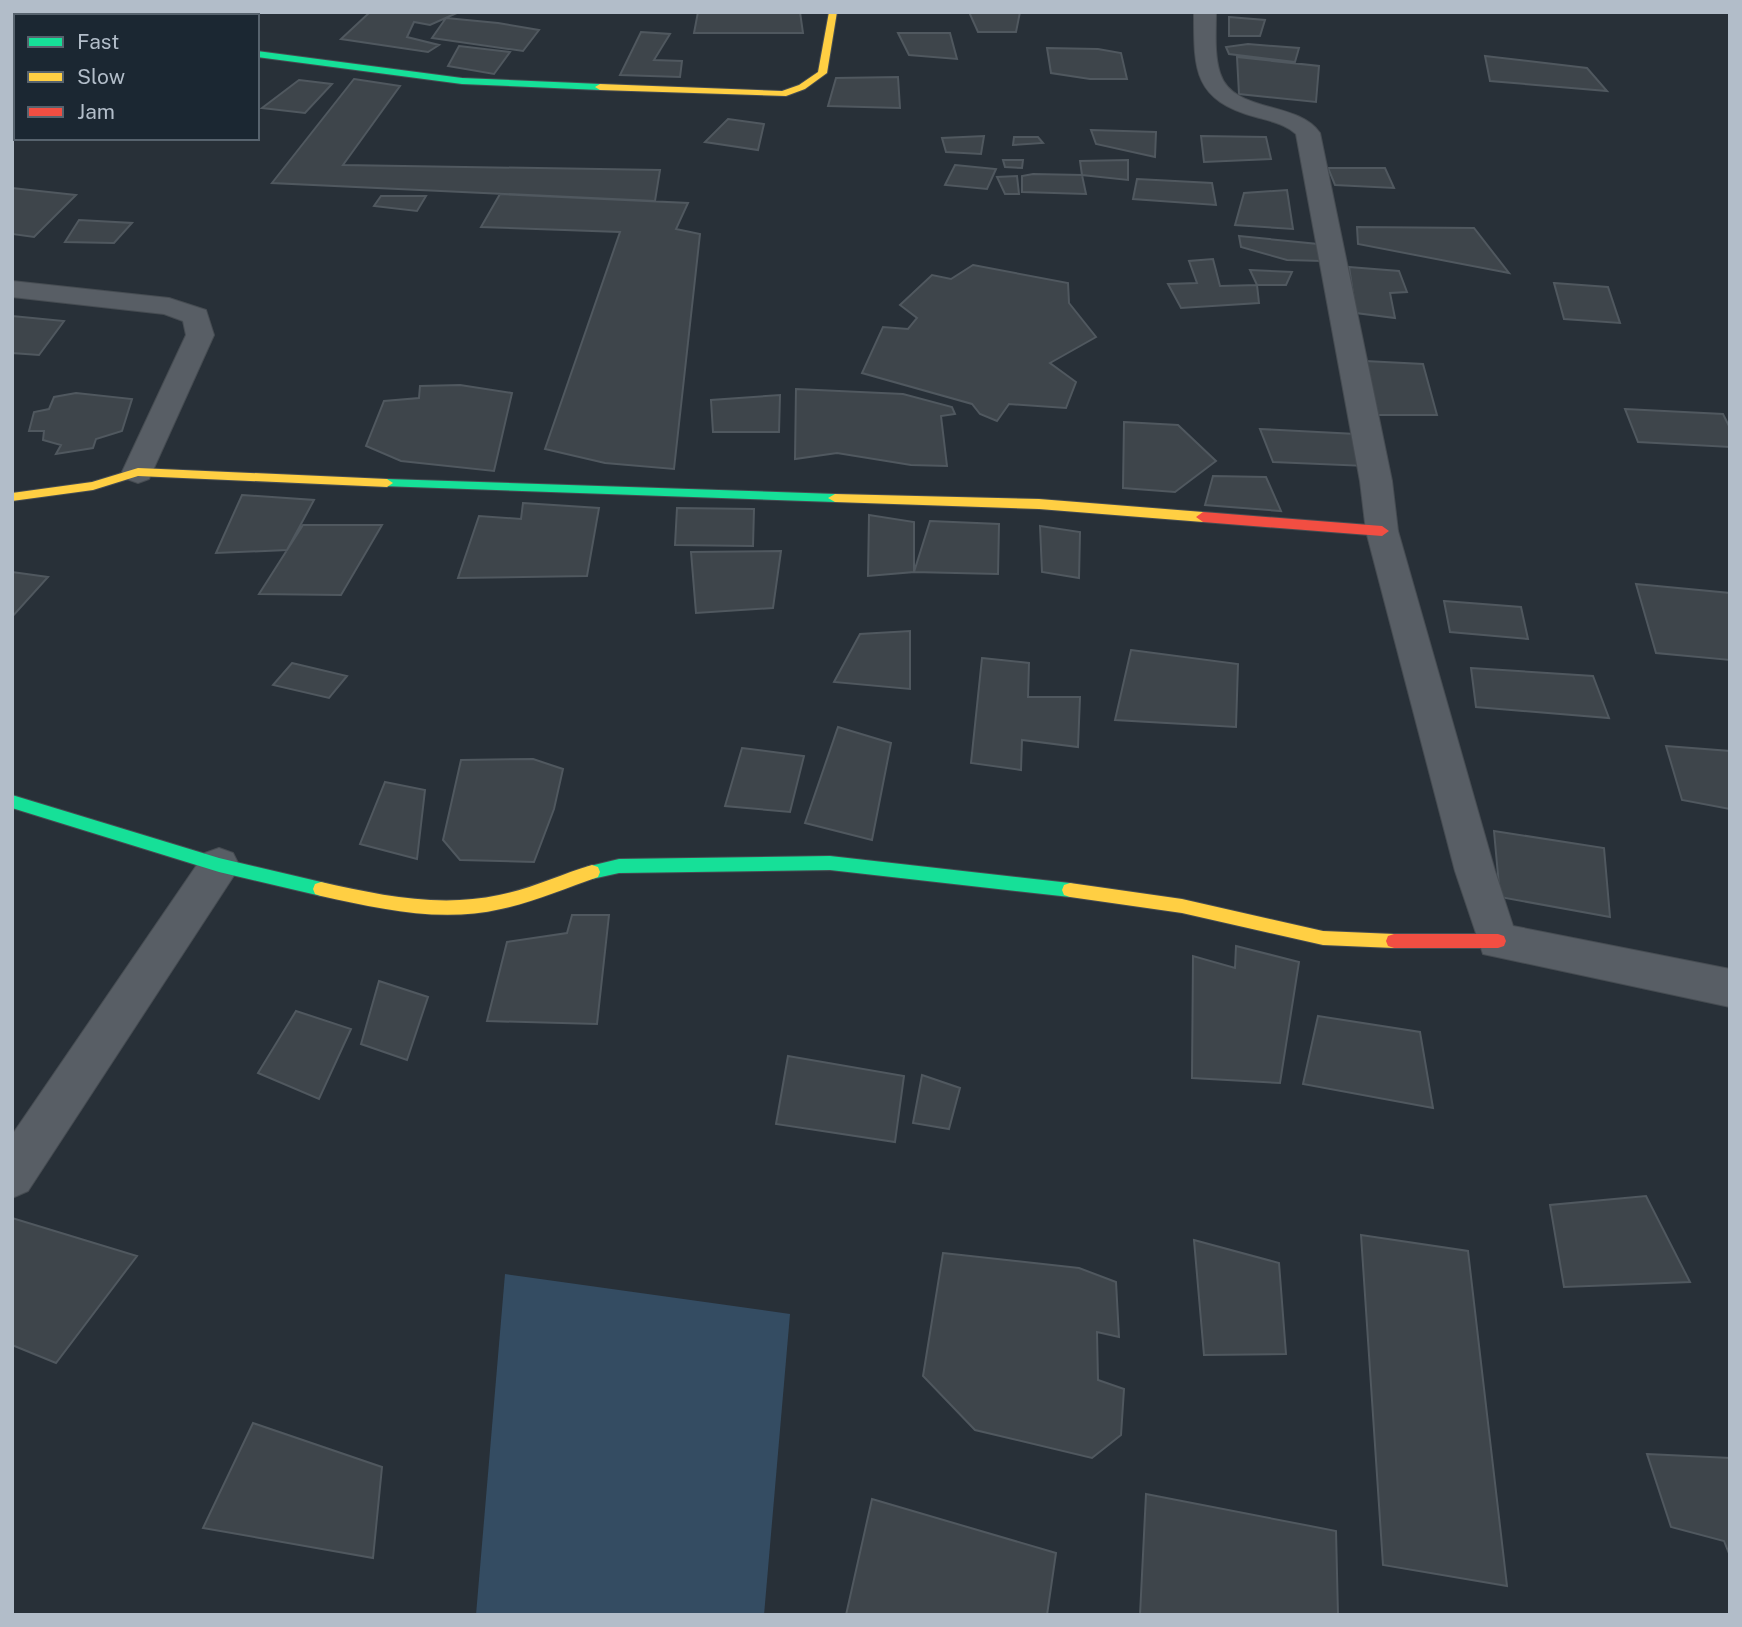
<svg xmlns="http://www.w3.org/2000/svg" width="1742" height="1627" viewBox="0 0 1742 1627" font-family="'Public Sans',sans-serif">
<rect width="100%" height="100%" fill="#283038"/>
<path fill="#344c62" d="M505,1274L790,1314L764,1615H476Z"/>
<path fill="#3e454b" stroke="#50585f" stroke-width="2" d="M112,12H189L183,16H108Z
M370,12H459L430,25L414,22L407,37L439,45L428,52L341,39Z
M698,12H800L803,33H694Z
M969,12H1020L1016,32H978Z
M1229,17L1265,20L1260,36H1229Z
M446,18L498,23L539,30L523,51L432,38Z
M641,32L670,34L654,60L682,61L680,77L620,75Z
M12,33H16V83L12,82Z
M898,33H950L957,59L909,55Z
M1248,44L1299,48L1295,62L1229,54L1226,47Z
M459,46L510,52L494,74L448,66Z
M1047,48L1098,49L1121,53L1127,79H1090L1051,73Z
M1485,56L1587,68L1607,91L1490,81Z
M1237,57L1319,66L1316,102L1239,94Z
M898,77L900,108L828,106L836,78Z
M354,79L400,86L343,165L660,170L655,201L272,183Z
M299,80L332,84L305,113L262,108Z
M728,119L764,124L758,150L705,142Z
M1091,130L1156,132L1155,157L1096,144Z
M984,136L981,154L946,152L942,138Z
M1201,136L1266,137L1271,159L1204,162Z
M1014,137H1038L1043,143L1013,145Z
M1003,160H1023L1022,168L1005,167Z
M1128,160V180L1082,175L1080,161Z
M955,165L996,169L987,189L945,185Z
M1328,168H1385L1394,188L1335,185Z
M1033,174L1082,175L1086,194L1022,192V176Z
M1017,176L1019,194H1005L997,177Z
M1137,179L1212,183L1216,205L1133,199Z
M12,188L76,195L34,237L12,234Z
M1287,190L1293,229L1235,225L1244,193Z
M500,194L688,203L676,229L700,234L674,469L605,463L545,449L620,232L481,227Z
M381,196H426L417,211L374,206Z
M79,220L132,223L114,243L65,242Z
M1357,227L1474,228L1509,273L1358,244Z
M1239,236L1318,244L1322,261L1287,260L1241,247Z
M1213,259L1220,286L1257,285L1259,303L1181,308L1168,284L1197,283L1189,261Z
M973,265L1068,283L1069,303L1096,337L1050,363L1076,382L1066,408L1009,404L997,421L980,414L972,404L862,373L883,327L908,329L917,318L900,305L932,275L951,279Z
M1349,267L1399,271L1407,292L1390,293L1395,318L1356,313Z
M1250,270L1292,272L1286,285H1257Z
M1554,283L1608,287L1620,323L1564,319Z
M12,316L64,321L39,355L12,353Z
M1365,361L1423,364L1437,415H1374Z
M460,385L512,393L494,471L401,461L366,446L384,401L419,398L420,386Z
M796,389L903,394L952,407L955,414L941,416L947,466L911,465L837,453L795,459Z
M76,393L132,399L122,431L96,439L93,448L56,454L61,445L43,440L44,431H29L34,412L49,409L54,397Z
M780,395L779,432H713L711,400Z
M1625,409L1723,414L1730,428V447L1638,442Z
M1124,422L1178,425L1216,461L1175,492L1123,488Z
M1260,429L1356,434L1366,466L1273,462Z
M1213,476L1266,477L1281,511L1205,505Z
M242,495L314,500L287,550L216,553Z
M523,503L599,508L587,576L458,578L479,516L521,519Z
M677,508L754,509L753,546L675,545Z
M869,515L914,522V572L868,576Z
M930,521L999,524L998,574L914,572Z
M303,525H382L341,595L259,594Z
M1040,526L1080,532L1079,578L1042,572Z
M781,551L773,608L696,613L691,552Z
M12,572L48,577L12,617Z
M1636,584L1730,593V660L1656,653Z
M1444,601L1521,607L1528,639L1450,632Z
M910,631V689L834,682L860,634Z
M1131,650L1238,664L1236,727L1115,720Z
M982,658L1029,663L1028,697H1080L1078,747L1022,740L1021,770L971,763Z
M292,663L347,676L329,698L273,685Z
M1471,668L1593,676L1609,718L1476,707Z
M838,727L891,743L872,840L805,823Z
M1666,746L1730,751V809L1682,800Z
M742,748L804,756L790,812L725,806Z
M533,759L563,769L554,809L534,862L460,860L443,840L461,760Z
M385,782L425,790L417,859L360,844Z
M1494,831L1604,848L1610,917L1500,897Z
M572,915H609L597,1024L487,1021L507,942L567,933Z
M1236,946L1299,962L1280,1083L1192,1078L1193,956L1235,968Z
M379,981L428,997L407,1060L361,1044Z
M296,1011L351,1029L319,1099L258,1073Z
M1318,1016L1420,1032L1433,1108L1303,1084Z
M788,1056L904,1076L895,1142L776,1124Z
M922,1075L960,1088L949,1129L913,1123Z
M1646,1196L1690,1282L1564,1287L1550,1205Z
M12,1218L137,1256L56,1363L12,1345Z
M1361,1235L1468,1251L1507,1586L1383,1565Z
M1194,1240L1279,1263L1286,1354L1204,1355Z
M943,1253L1079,1268L1116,1282L1119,1337L1097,1332L1098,1380L1124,1389L1121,1435L1092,1458L975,1430L923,1376Z
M253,1423L382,1467L373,1558L203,1528Z
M1647,1454L1730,1458V1556L1724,1541L1671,1527Z
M1146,1494L1336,1531L1338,1615H1140Z
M872,1499L1056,1553L1047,1615H846Z"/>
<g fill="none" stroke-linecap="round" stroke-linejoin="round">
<defs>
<path id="street" d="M1194,12H1216C1216,32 1214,54 1220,73C1233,114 1297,100 1320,133L1392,481L1398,531L1495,871L1513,926L1730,969V1007L1483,954L1455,871L1366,531L1360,481L1296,134C1285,124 1270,121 1256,117C1193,100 1194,70 1194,12Z
M12,18H16V32H12Z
M12,281L169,298L206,310L214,335L149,479L138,483L127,479L122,472L186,335L183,321L164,314L12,297Z
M219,848L233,853L239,865L233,877L28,1191L12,1198V1135L205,853Z"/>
<path id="fast" d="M257,51L462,78L600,84L605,87L600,90L462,84L257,57Z
M387,479L835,494L842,498L835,502L382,486L381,483Z
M12,795L219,858L321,882L327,884L329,889L327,894L321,896L219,872L12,808Z
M830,856L1070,883L1076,885L1078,890L1076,895L1070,897L830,870L619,873L592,879L586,877L584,872L586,867L619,859Z"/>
<path id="slow" d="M829,12H837L827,73L805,89L786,96L600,90L595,87L600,84L782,91L799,85L818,72Z
M138,468L387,479L393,483L387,487L138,476L93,490L12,501V493L92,482Z
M835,494L1039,499L1203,512L1210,517L1203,522L1039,509L835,502L828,498Z
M592,865L598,867L600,872L598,877C566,888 534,902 501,909C441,923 380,909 321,896L315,894L313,889L315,884L321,882C379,895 439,908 499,895C531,889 561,874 592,865Z
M1070,883L1182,899L1323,931L1394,934L1400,936L1402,941L1400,946L1394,948L1323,945L1182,913L1070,897L1064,895L1062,890L1064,885Z"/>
<path id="jam" d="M1203,512L1382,526L1389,531L1382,536L1203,522L1196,517Z
M1394,934H1498L1504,936L1506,941L1504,946L1498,948H1394L1388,946L1386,941L1388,936Z"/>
</defs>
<use href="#street" stroke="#464c52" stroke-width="2"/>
<use href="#fast" stroke="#464c52" stroke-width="2"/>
<use href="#slow" stroke="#464c52" stroke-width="2"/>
<use href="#jam" stroke="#464c52" stroke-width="2"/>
<use href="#street" fill="#585e65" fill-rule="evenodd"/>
<use href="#fast" fill="#16e098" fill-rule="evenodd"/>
<use href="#slow" fill="#ffcf43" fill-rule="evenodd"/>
<use href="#jam" fill="#f24e42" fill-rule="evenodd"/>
</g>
<rect width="1742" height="1627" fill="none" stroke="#b2bdc9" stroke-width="28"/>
<rect x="14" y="14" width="245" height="126" fill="#1b2732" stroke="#57636e" stroke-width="2"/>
<rect x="28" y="37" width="35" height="10" fill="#16e098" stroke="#57636e" stroke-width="2"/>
<text x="77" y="49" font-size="21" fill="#b2bdc9">Fast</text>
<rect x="28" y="72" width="35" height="10" fill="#ffcf43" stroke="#57636e" stroke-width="2"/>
<text x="77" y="84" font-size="21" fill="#b2bdc9">Slow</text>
<rect x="28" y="107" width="35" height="10" fill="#f24e42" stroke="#57636e" stroke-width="2"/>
<text x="77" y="119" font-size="21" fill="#b2bdc9">Jam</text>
</svg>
